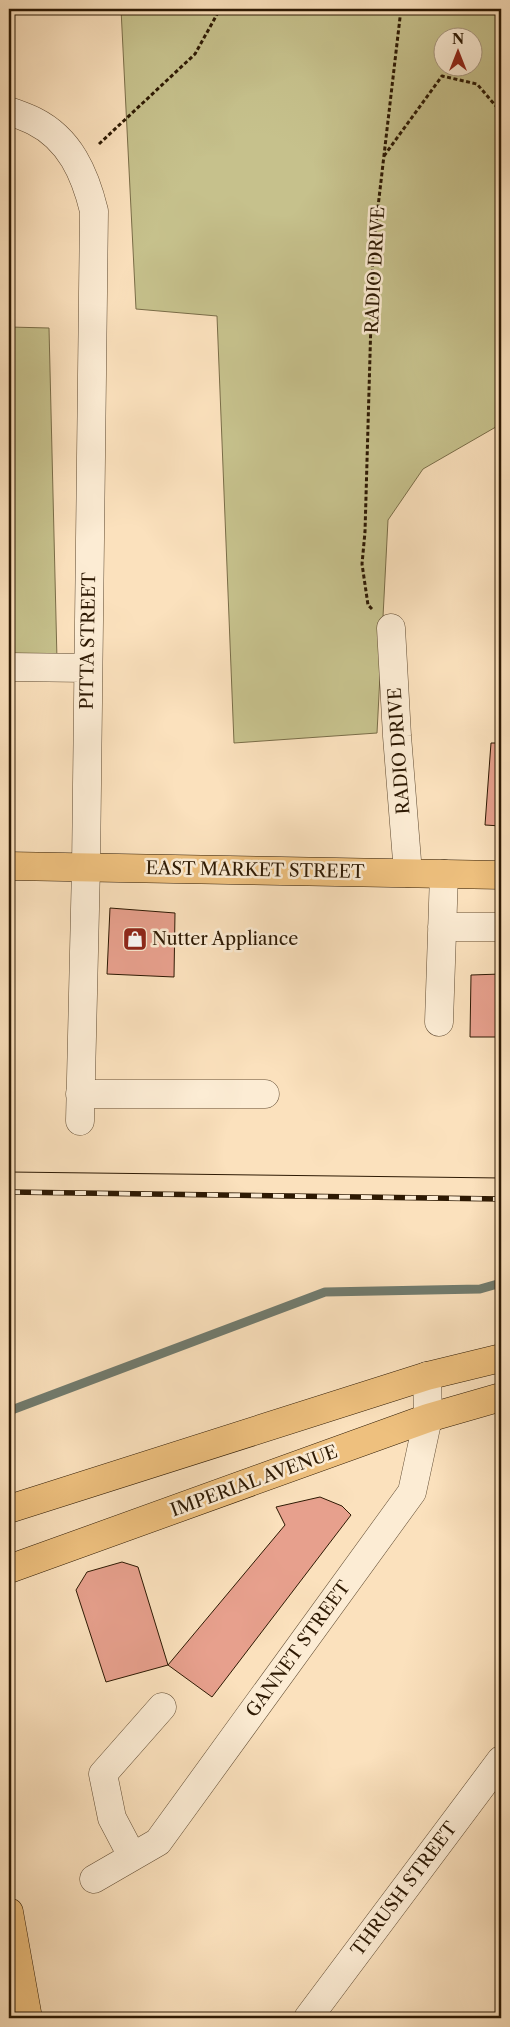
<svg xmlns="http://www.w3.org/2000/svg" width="510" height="2027" viewBox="0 0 510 2027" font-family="'Libre Caslon Text',serif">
<rect width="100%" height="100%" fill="#fbe1bd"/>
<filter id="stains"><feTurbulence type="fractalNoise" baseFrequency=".004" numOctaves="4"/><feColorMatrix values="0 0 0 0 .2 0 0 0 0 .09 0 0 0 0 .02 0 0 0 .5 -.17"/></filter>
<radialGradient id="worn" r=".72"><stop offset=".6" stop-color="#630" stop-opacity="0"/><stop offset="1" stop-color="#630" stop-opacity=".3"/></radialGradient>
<path fill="#c6c18c" stroke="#7a6d48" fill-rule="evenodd" d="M121,9H501V424L423,469L388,520L377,733L234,743L217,316L136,309ZM442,38H472V68H442Z
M9,327L49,328L57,660H9Z"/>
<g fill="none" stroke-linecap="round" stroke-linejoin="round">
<path stroke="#717b6e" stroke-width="9" d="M9,1411L325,1292L480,1289L501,1283"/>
</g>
<path fill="#e7a08d" stroke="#2d1903" d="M491,743H501V826L485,825Z
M110,908L175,913L174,977L107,974Z
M501,974V1037H470L471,975Z
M320,1497L342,1506L351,1515L212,1697L168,1665L285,1525L276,1507Z
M122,1562L138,1567L168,1665L106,1682L76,1590L87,1572Z"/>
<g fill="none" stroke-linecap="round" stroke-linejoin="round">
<defs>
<path id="minor" d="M9,111C17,114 26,117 34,121C70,139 85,174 94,211L86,867L80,1121
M391,628L397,736L408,873
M9,667L87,668
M442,927H501
M439,1022L444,874
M80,1094H265
M132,1856L112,1818L103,1774L162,1707
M94,1879L158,1842L412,1492L428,1418L427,1376
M308,2018L501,1760"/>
<path id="major" d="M9,866L501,875
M9,1509L427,1376L501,1358
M9,1569L428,1418L501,1397
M9,1912L28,2018"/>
</defs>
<use href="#minor" stroke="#604b32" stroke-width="29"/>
<use href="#major" stroke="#2d1903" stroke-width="29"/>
<path stroke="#2d1903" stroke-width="3" stroke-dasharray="4 2.5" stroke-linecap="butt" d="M99,144L195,54L220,9
M384,156L442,76L477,84L501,112
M372,609L368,605L362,564L365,532L373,250L401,9"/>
<use href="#minor" stroke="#fcecd4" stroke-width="28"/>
<use href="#major" stroke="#eec07e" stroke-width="28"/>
<path stroke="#2d1903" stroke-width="1" d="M9,1172L501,1178"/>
<defs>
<path id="rail" d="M9,1192L501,1199"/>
</defs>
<use href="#rail" stroke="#2d1903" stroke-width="5.5"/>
<use href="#rail" stroke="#fcecd4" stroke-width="4" stroke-dasharray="11" stroke-linecap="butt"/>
</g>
<defs>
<symbol id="shop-square" viewBox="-11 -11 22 22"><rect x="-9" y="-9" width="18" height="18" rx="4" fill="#8f2418" stroke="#fcecd4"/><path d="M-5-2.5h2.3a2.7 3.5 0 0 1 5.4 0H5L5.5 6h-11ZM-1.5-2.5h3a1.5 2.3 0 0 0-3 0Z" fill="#fff"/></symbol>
</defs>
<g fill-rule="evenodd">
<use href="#shop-square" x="121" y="925" width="28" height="28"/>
</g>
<g text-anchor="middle" stroke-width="5" stroke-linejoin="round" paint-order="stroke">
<g font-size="18" fill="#2d1903" stroke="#fcecd4">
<text transform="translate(375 270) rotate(-87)" y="6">RADIO DRIVE</text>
<text transform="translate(88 641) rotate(-89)" y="6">PITTA STREET</text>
<text transform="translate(399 751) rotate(-94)" y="6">RADIO DRIVE</text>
<text transform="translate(255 870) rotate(1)" y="6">EAST MARKET STREET</text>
<text transform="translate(254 1481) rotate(-20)" y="6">IMPERIAL AVENUE</text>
<text transform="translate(298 1649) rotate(-54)" y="6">GANNET STREET</text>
<text transform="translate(404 1889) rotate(-53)" y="6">THRUSH STREET</text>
</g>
<g font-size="18" fill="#2d1903" stroke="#fcecd4" text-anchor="start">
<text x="152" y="945">Nutter Appliance</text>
</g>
</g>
<rect width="510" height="2027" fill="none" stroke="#fbe1bd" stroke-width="30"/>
<rect x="10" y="10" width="490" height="2007" fill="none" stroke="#2d1903" stroke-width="2.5"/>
<rect x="15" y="15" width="480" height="1997" fill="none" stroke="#2d1903"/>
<g transform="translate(458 52)"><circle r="24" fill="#fcecd4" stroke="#a99880"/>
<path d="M0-4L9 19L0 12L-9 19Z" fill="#8f2418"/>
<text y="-8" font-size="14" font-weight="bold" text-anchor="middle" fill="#2d1903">N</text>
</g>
<rect width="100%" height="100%" filter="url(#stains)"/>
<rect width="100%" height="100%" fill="url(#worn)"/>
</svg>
